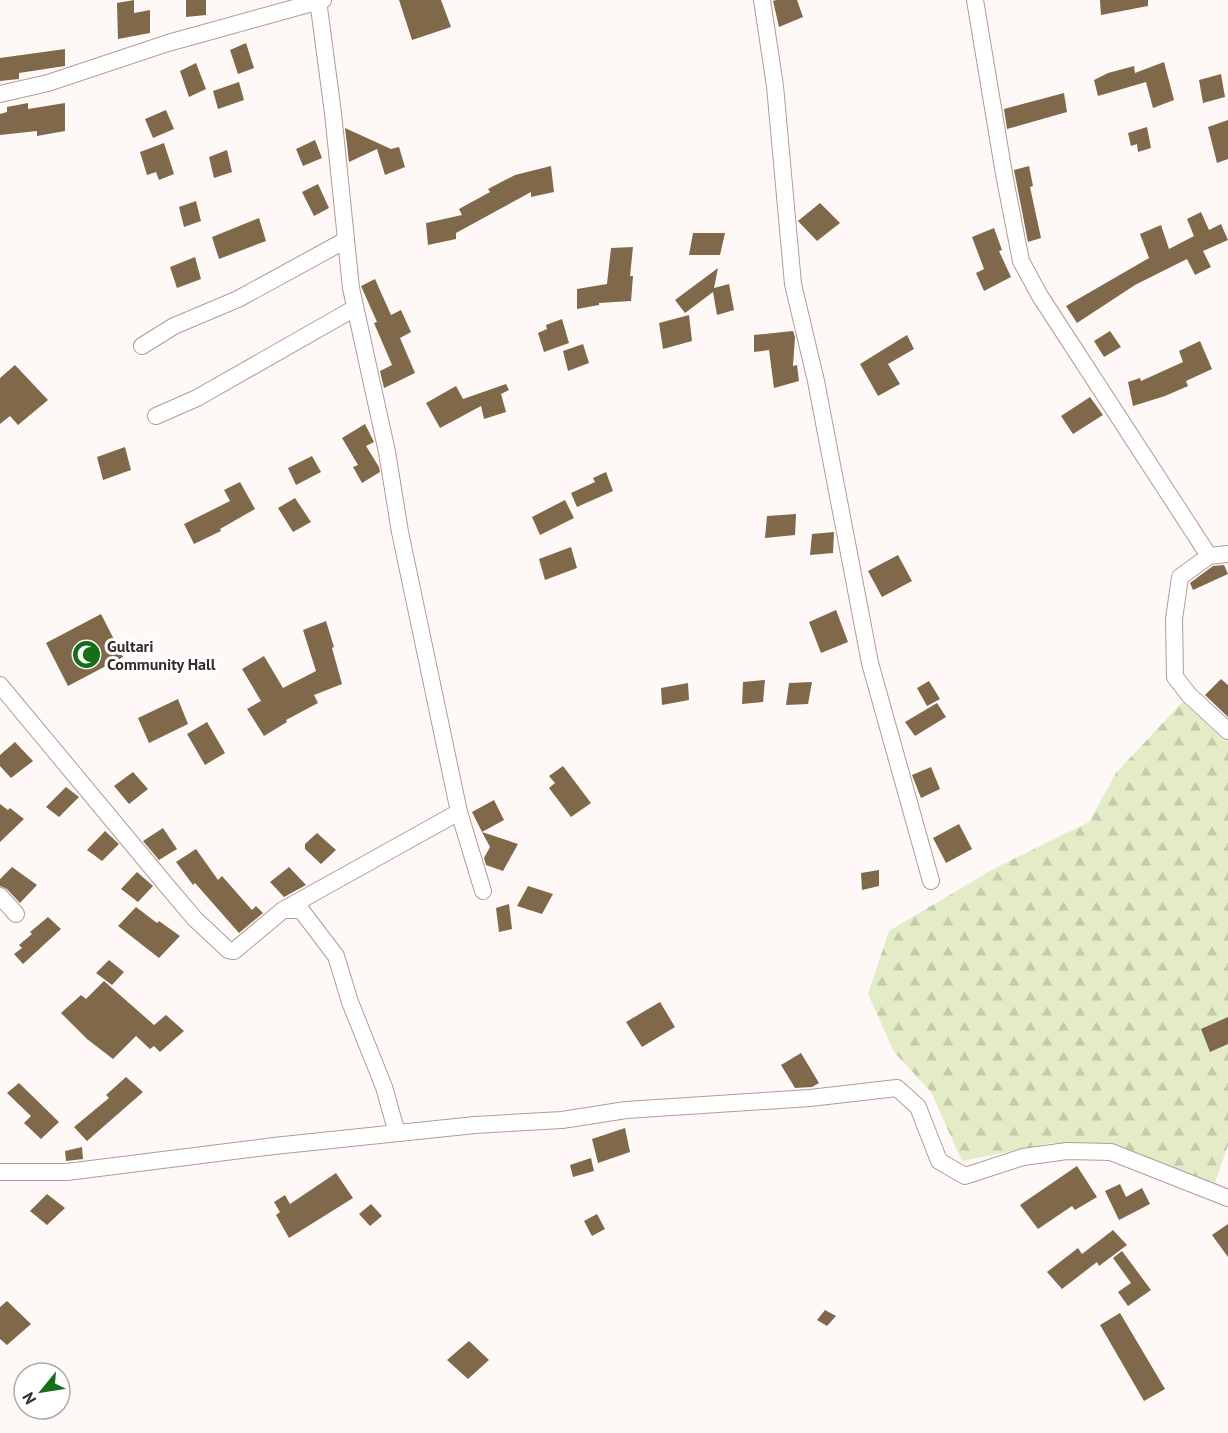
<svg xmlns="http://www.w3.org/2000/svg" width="1228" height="1433" viewBox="0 0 1228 1433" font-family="'PT Sans',sans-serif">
<defs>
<pattern id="forest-firs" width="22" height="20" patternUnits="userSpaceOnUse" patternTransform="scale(1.5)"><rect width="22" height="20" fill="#e4ebc7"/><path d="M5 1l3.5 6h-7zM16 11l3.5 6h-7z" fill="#c4caab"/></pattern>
</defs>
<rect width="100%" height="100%" fill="#fef9f7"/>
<path fill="url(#forest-firs)" d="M1189,695L1228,731V1145L1215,1183L1117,1145L1051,1143L962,1161L931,1092L894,1052L868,994L889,931L995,868L1089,822L1116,773Z"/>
<path fill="#80684a" d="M134,0V13L150,10V33L118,39L117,3Z
M186,0H206V15L186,17Z
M399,0H441L451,27L412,40Z
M776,0H797L803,17L779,27L773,1Z
M1100,0H1148V6L1101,15Z
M246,43L254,68L238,74L230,50Z
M65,49V66L19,73V79L0,81V58Z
M1164,62L1174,100L1153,108L1146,82L1098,96L1094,80L1108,73L1134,66L1135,73Z
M196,63L206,89L189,97L180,71Z
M1221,74L1225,97L1203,103L1199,80Z
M239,82L244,100L218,109L213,91Z
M1064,93L1067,112L1007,129L1004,109Z
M28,103V109L65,103V131L37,136V131L0,135V114L7,112V107Z
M166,110L174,129L153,138L145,119Z
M1228,120V159L1217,163L1208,127Z
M1147,127L1151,148L1138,152L1137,144L1131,146L1128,133Z
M345,128L391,149L399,147L405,167L385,175L377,149L349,162Z
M315,140L322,158L303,166L296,149Z
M164,143L174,174L159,180L156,172L147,175L140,152Z
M227,150L232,172L214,178L209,157Z
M551,166L554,192L531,197V192L456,233V239L428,245L426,223L462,215L459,209L490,192L488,189L515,175Z
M1029,166L1033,186L1030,187L1041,238L1028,242L1014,170Z
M318,184L329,208L314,216L302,192Z
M196,201L201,221L184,227L179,207Z
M820,203L840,223L817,241L798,221Z
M1201,212L1209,230L1221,224L1228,240L1203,251L1211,267L1195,275L1187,259L1135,285L1077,323L1066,306L1149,258L1140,234L1161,225L1169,249L1194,236L1187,219Z
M259,218L266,241L219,259L212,237Z
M994,228L1002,250L999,251L1011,277L984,291L976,273L984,269L972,237Z
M693,233H725L720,255H689Z
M633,247L630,276H633L631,301L599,303V305L577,309V289L607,284L611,248Z
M195,257L201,279L177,288L170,267Z
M718,268L714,288L729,284L734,310L717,315L713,292L685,313L675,300Z
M375,279L391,315L401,310L411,332L400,338L415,373L384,388L380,371L392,365L374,323L377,322L361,286Z
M689,315L692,341L663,349L659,323Z
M562,319L569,343L544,352L538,333L547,329L546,325Z
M793,331L795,337L793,366L797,365L799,381L774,388L769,350L754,352V335Z
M1110,331L1121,347L1104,357L1094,341Z
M907,335L914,349L888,364L900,384L878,396L860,364Z
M1200,341L1212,369L1186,381L1188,386L1165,396L1133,406L1128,382L1140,378L1141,381L1183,362L1179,351Z
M583,344L589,363L568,371L563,351Z
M15,365L48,400L18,425L10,416L0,424V378Z
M506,384L509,390L501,394L506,412L484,419L481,406L440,428L426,403L456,386L463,399Z
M1090,397L1103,415L1073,434L1061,416Z
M365,424L374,442L366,446L379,467L380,472L362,483L353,467L358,465L342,438Z
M125,447L131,470L103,480L97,457Z
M312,456L321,472L296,485L288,468Z
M606,472L613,491L577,507L571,493L595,482L593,478Z
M240,482L255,509L220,529L221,531L194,544L184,524L230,501L224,490Z
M295,498L311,522L293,532L278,508Z
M565,500L574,518L540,535L532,517Z
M796,514L795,535L765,538L767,516Z
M834,532L833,553L810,555L812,534Z
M571,547L577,568L545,580L539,559Z
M898,555L912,581L882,597L868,571Z
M1224,565L1228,574L1193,590L1190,583L1213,566Z
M836,610L848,642L821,653L809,622Z
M101,614L123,657L68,686L46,643Z
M326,621L334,647L332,648L342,684L314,695L318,703L286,720L287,722L264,736L247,709L261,701L242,669L264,656L283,688L316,671L303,630Z
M1221,679L1228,685V717L1205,695Z
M765,680L763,702L742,704L743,682Z
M929,681L940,699L927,706L917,688Z
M812,682L808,704L786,705L789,683Z
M688,683L689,700L662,705L661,688Z
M178,699L188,724L149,743L138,718Z
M937,703L946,717L915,736L905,722Z
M207,722L225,753L205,765L187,734Z
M15,742L33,761L11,778L0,766V755Z
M563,766L591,803L571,817L549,788L555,783L549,776Z
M931,767L940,789L921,798L912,775Z
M133,772L148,789L129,804L114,786Z
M66,787L79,797L59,817L46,807Z
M494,800L504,820L482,832L472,812Z
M0,804L8,810L10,808L24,819L0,842Z
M959,824L972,849L946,863L933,838Z
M163,828L177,849L159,860L143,841Z
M105,831L119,844L102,861L87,850Z
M482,832L518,844L503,871L486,865L484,858L490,847Z
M317,833L336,850L321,864L305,849V844Z
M196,849L218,880L222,876L252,910L256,906L263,913L239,933L195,883L193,885L176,862Z
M12,867L37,885L20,903L7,889L0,886V879Z
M289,867L306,885L284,897L270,882Z
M879,870V886L862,890L861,873Z
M137,872L153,886L138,902L121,889Z
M528,886L553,894L542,914L517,906Z
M509,904L512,929L499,932L496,908Z
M136,907L157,923L159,921L180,936L159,958L118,926Z
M48,917L61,929L23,964L14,954L22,948L19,945L32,934L30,932Z
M109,960L124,972L112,985L96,973Z
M104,981L154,1025L166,1015L184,1031L160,1052L154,1046L150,1049L136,1036L113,1059L87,1039L61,1013L81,995L86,999Z
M660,1002L675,1027L642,1047L626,1022Z
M1228,1017V1044L1210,1052L1201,1029Z
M801,1053L819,1083L812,1087L795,1088L781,1065Z
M126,1077L143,1092L87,1141L74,1127L109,1098L106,1095Z
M19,1083L59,1122L41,1139L24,1123L31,1116L7,1093Z
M625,1128L630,1152L598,1163L592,1139Z
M82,1147L83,1159L66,1161L65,1151Z
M591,1158L594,1171L573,1177L570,1165Z
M1077,1166L1097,1197L1075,1210L1072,1206L1038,1229L1020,1205Z
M336,1173L353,1198L289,1238L276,1215L280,1212L274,1202L285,1195L290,1204Z
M1120,1184L1126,1197L1142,1188L1150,1204L1119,1220L1105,1191Z
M47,1194L65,1208L47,1225L30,1211Z
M371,1204L382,1216L370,1226L359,1214Z
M597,1214L605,1229L592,1236L584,1221Z
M1228,1224V1257L1212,1235Z
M1113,1230L1127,1245L1099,1266L1097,1262L1062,1289L1047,1272L1078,1248L1082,1254Z
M1122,1251L1151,1290L1128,1306L1118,1292L1131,1283L1113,1258Z
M7,1301L31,1324L7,1345L0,1339V1307Z
M825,1310L836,1316L827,1326L817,1320Z
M1120,1313L1165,1389L1144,1401L1100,1325Z
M469,1341L489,1360L468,1379L447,1360Z"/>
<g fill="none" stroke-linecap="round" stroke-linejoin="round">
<defs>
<path id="minor" d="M318,0L333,113L351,288L387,452L400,532L459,812L483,891
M762,0L775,86L793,284L816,381L870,663L931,881
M975,0L1004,174L1021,261L1040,296L1209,556
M0,94L48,83L168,43L323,0
M142,346L174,326L238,299L346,240
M156,416L197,398L355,308
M1228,554L1209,556L1180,577L1174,619L1175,677L1189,695L1228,731
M0,685L167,886L195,919L228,950L234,951L283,910L459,812
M0,896L16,914
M283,910H301L336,956L350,1002L384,1087L397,1133
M0,1172H67L274,1146L475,1125L562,1120L626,1110L810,1098L897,1088L918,1107L939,1161L965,1176L1023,1157L1067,1151L1111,1152L1228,1198"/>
</defs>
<use href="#minor" stroke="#b19c94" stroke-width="18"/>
<use href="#minor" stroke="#fff" stroke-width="16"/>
</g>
<defs>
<symbol id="mosque-disc" viewBox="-11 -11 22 22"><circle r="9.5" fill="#176e18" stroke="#fff"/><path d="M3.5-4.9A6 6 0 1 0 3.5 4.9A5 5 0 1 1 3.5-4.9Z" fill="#fff"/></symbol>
</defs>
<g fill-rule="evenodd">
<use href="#mosque-disc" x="70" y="638" width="33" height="33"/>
</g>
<g text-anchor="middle" stroke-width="6" stroke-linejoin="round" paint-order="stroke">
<g font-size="16" font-weight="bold" fill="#362d2a" stroke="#fff" text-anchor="start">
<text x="107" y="652">Gultari<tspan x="107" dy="18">Community Hall</tspan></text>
</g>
</g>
<g transform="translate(42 1391) rotate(240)"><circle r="28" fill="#ffffff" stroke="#afabaa" stroke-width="1.5"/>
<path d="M0-4.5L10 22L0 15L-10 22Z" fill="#176e18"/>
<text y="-9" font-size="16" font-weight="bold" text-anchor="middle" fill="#362d2a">N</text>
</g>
</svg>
